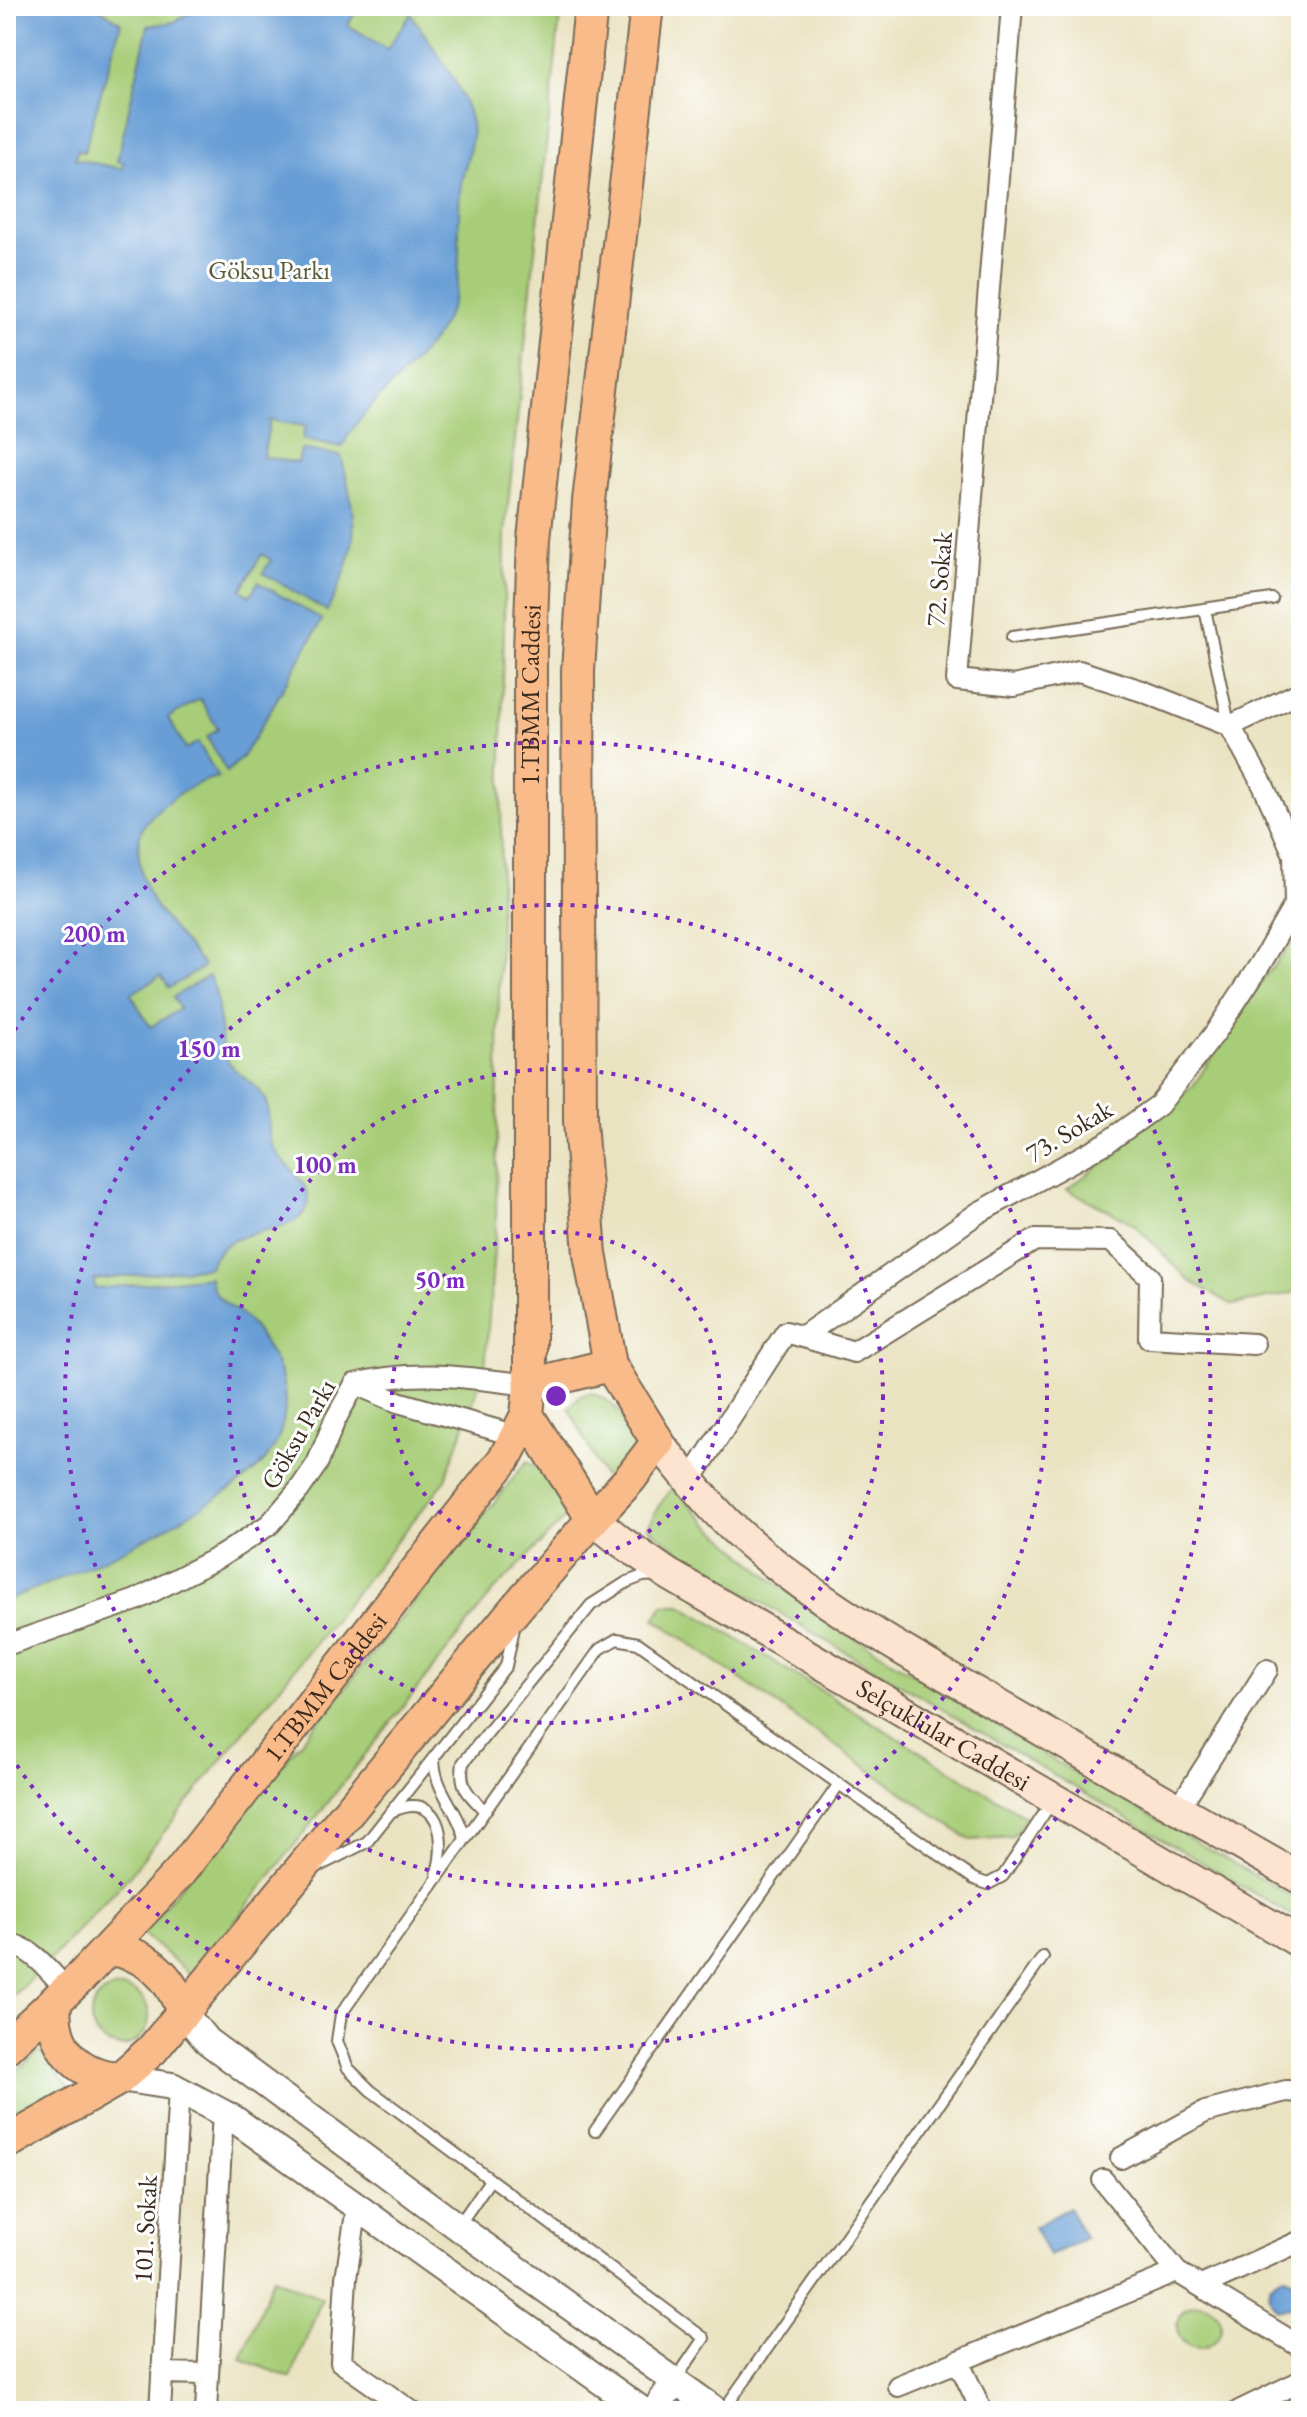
<svg xmlns="http://www.w3.org/2000/svg" width="1307" height="2417" viewBox="0 0 1307 2417" font-family="'EB Garamond',serif">
<rect width="100%" height="100%" fill="#fff"/>
<filter id="ink" filterUnits="userSpaceOnUse"><feTurbulence type="fractalNoise" baseFrequency=".0125" numOctaves="2"/><feDisplacementMap in="SourceGraphic" scale="16" xChannelSelector="R" yChannelSelector="G"/><feConvolveMatrix kernelMatrix="1 2 1 2 8 2 1 2 1" color-interpolation-filters="sRGB"/></filter>
<filter id="wash" filterUnits="userSpaceOnUse"><feTurbulence type="fractalNoise" baseFrequency=".006" numOctaves="4" result="noise"/><feDisplacementMap in="SourceGraphic" scale="32" xChannelSelector="R" yChannelSelector="G"/><feGaussianBlur stdDeviation="1.8" result="paint"/><feColorMatrix in="noise" values="0 0 0 0 0 0 0 0 0 0 0 0 0 0 0 0 0 1.4 0 .05"/><feComposite in="paint" operator="in"/></filter>
<g filter="url(#wash)">
<rect width="100%" height="100%" fill="#eae3c2"/>
<path fill="#a7cd78" stroke="#717c4b" stroke-width="2" d="M6,6H561L505,533L496,1223L485,1369L444,1482L128,1877L44,1966L6,2002Z
M1301,933V1291L1233,1305L1190,1281L1134,1224L1067,1189L1092,1171L1193,1086L1266,975Z
M591,1393C617,1400 644,1435 628,1462C625,1467 618,1472 614,1476H603L569,1408L582,1395Z
M527,1461L541,1470L569,1514L493,1592L192,1976L142,1933L334,1702Z
M673,1487L706,1522L781,1587L864,1643L1048,1757L1301,1902V1921L727,1582L685,1555L648,1527L658,1507Z
M663,1605H681L703,1618L1026,1817L1012,1837L970,1840L655,1619Z
M91 2017a29 29 0 1 1 58 0a29 29 0 1 1-58 0Z
M43,2052L68,2087L6,2120V2080L38,2053Z
M273,2278L322,2298L291,2378L241,2359Z
M1177 2326a22 22 0 1 1 44 0a22 22 0 1 1-44 0Z"/>
<path fill="#679ed5" stroke="#51647a" stroke-width="2" d="M7,6H97L121,23L84,152L78,150L75,159L122,169L124,163L117,161L148,26L174,22L201,6H236L244,10L261,6H359L348,25L387,49L411,14C431,45 455,74 467,109C480,142 463,160 460,192C455,246 470,285 437,334C409,375 364,403 342,447L303,439L305,426L270,420L263,457L298,463L301,449L341,456C359,526 360,547 327,611L263,573L271,560L262,554L241,590L250,596L258,582L322,620L258,732L242,757L227,772L207,737L218,729L200,699L168,718L186,749L198,742L218,777C195,782 177,794 159,809C142,824 137,834 139,857C142,906 178,930 204,967L169,988L161,976L131,994L150,1027L180,1009L173,997L209,976C223,1001 216,1028 225,1054C232,1075 256,1081 265,1100C272,1114 266,1128 271,1142C280,1166 309,1176 309,1203C298,1243 230,1216 209,1267L94,1280L95,1289L210,1277C212,1301 234,1306 248,1321C259,1333 279,1364 282,1379C289,1406 284,1437 266,1459C250,1479 225,1493 203,1506C140,1545 75,1574 6,1600Z
M1069,2208L1085,2238L1049,2256L1034,2227Z
M1283,2275L1291,2279L1296,2287L1301,2288V2309L1293,2306L1278,2310C1265,2298 1267,2283 1283,2275Z"/>
</g>
<g filter="url(#ink)">
<g fill="none" stroke-linecap="round" stroke-linejoin="round">
<defs>
<path id="service" d="M1205,609L1229,724
M1012,637L1272,599
M434,1757C434,1792 458,1807 465,1839
M393,1811C440,1790 447,1839 437,1873
M485,1811C468,1794 459,1787 463,1763L591,1605L627,1582L643,1576L657,1575
M317,1867L367,1842L506,1666L515,1623
M595,2131L839,1784
M459,2225L490,2180
M676,2379L704,2338L370,2090L348,2068L337,2041L341,2014L600,1649L617,1639L638,1643L974,1879L988,1884L1003,1876L1053,1800
M723,2411L1043,1957"/>
<path id="minor" d="M1012,6L957,680L1014,686L1079,671L1142,691L1230,726L1263,785L1294,855L1295,904
M1230,726L1301,692
M802,1337L978,1213L1106,1143L1159,1105L1215,1033L1261,963L1295,904
M355,1384C417,1368 468,1378 530,1385
M355,1384L398,1402L517,1436
M690,1481L786,1332L854,1352L1035,1240L1111,1241L1150,1277L1149,1338L1254,1344
M6,1645L136,1600L221,1556L270,1524L299,1490L317,1464L335,1420L355,1384
M1178,1809L1267,1670
M6,1943C33,1947 49,1971 67,1990
M1121,2158L1205,2112L1286,2091L1301,2092
M1103,2180L1177,2272
M357,2207L346,2278L341,2362L411,2411
M1201,2286L1301,2241
M958,2361L982,2411
M162,2373L208,2374
M898,2386L1177,2272L1301,2347
M160,2411L179,2089
M206,2411L223,2112
M1239,2411L1301,2381"/>
<path id="tertiary" d="M183,2012L207,2041L458,2227L717,2411
M120,2078L172,2086L234,2119L643,2411
M655,2411L675,2381"/>
<g id="secondary">
<path d="M658,1442C683,1472 706,1503 734,1529C819,1607 923,1662 1022,1719C1115,1772 1208,1826 1301,1879"/>
<path id="s1" d="M593,1519L619,1540L668,1574L1301,1943"/>
</g>
<g id="primary">
<path d="M610,1365L590,1254L580,1121L578,671L589,501L647,6"/>
<path d="M610,1365L658,1442L629,1480L593,1519L527,1415L530,1385Z"/>
<path id="s2" d="M530,1385V651L534,539L591,6"/>
<path d="M108,1949C147,1953 171,1976 183,2012"/>
<path d="M55,2002C50,2046 77,2076 120,2078"/>
<path id="s3" d="M6,2047L82,1976L179,1873L505,1458L527,1415"/>
<path d="M6,2143L120,2078L152,2050L516,1608L593,1519"/>
</g>
</defs>
<use href="#service" stroke="#786b57" stroke-width="14"/>
<use href="#minor" stroke="#786b57" stroke-width="24"/>
<use href="#tertiary" stroke="#786b57" stroke-width="30"/>
<use href="#secondary" stroke="#786b57" stroke-width="34"/>
<use href="#primary" stroke="#786b57" stroke-width="36"/>
<use href="#service" stroke="#fff" stroke-width="10"/>
<use href="#minor" stroke="#fff" stroke-width="20"/>
<use href="#tertiary" stroke="#fff" stroke-width="26"/>
<use href="#secondary" stroke="#fde4d1" stroke-width="30"/>
<use href="#primary" stroke="#fabb8b" stroke-width="32"/>
</g>
</g>
<g fill="none" stroke="#7b2cbf" stroke-width="4" stroke-dasharray="4 8">
<circle cx="556" cy="1396" r="164"/>
<circle cx="556" cy="1396" r="327"/>
<circle cx="556" cy="1396" r="491"/>
<path d="M8 1040A654 654 0 1 1 8 1752"/>
</g>
<g text-anchor="middle" stroke-width="6" stroke-linejoin="round" paint-order="stroke">
<g font-size="26" fill="#5b5b39" stroke="#fff">
<text x="269" y="279">Göksu Parkı</text>
</g>
<g font-size="26" fill="#3b2a1e" stroke="#fff">
<text transform="translate(939 579) rotate(-85)" y="9">72. Sokak</text>
<text dy="9" stroke="none"><textPath href="#s2" startOffset="690">1.TBMM Caddesi</textPath></text>
<text transform="translate(1069 1131) rotate(-31)" y="9">73. Sokak</text>
<text transform="translate(298 1434) rotate(-60)" y="9">Göksu Parkı</text>
<text dy="9" stroke="none"><textPath href="#s3" startOffset="482">1.TBMM Caddesi</textPath></text>
<text dy="9" stroke="none"><textPath href="#s1" startOffset="412">Selçuklular Caddesi</textPath></text>
<text transform="translate(145 2229) rotate(-87)" y="9">101. Sokak</text>
</g>
</g>
<circle cx="556" cy="1396" r="12" fill="#7b2cbf" stroke="#fff" stroke-width="4"/>
<g font-size="24" text-anchor="middle" font-weight="bold" fill="#7b2cbf" stroke="#fff" stroke-width="6" stroke-linejoin="round" paint-order="stroke">
<text x="94" y="942">200 m</text>
<text x="209" y="1057">150 m</text>
<text x="325" y="1173">100 m</text>
<text x="440" y="1288">50 m</text>
</g>
<rect width="1307" height="2417" fill="none" stroke="#fff" stroke-width="32"/>
</svg>
